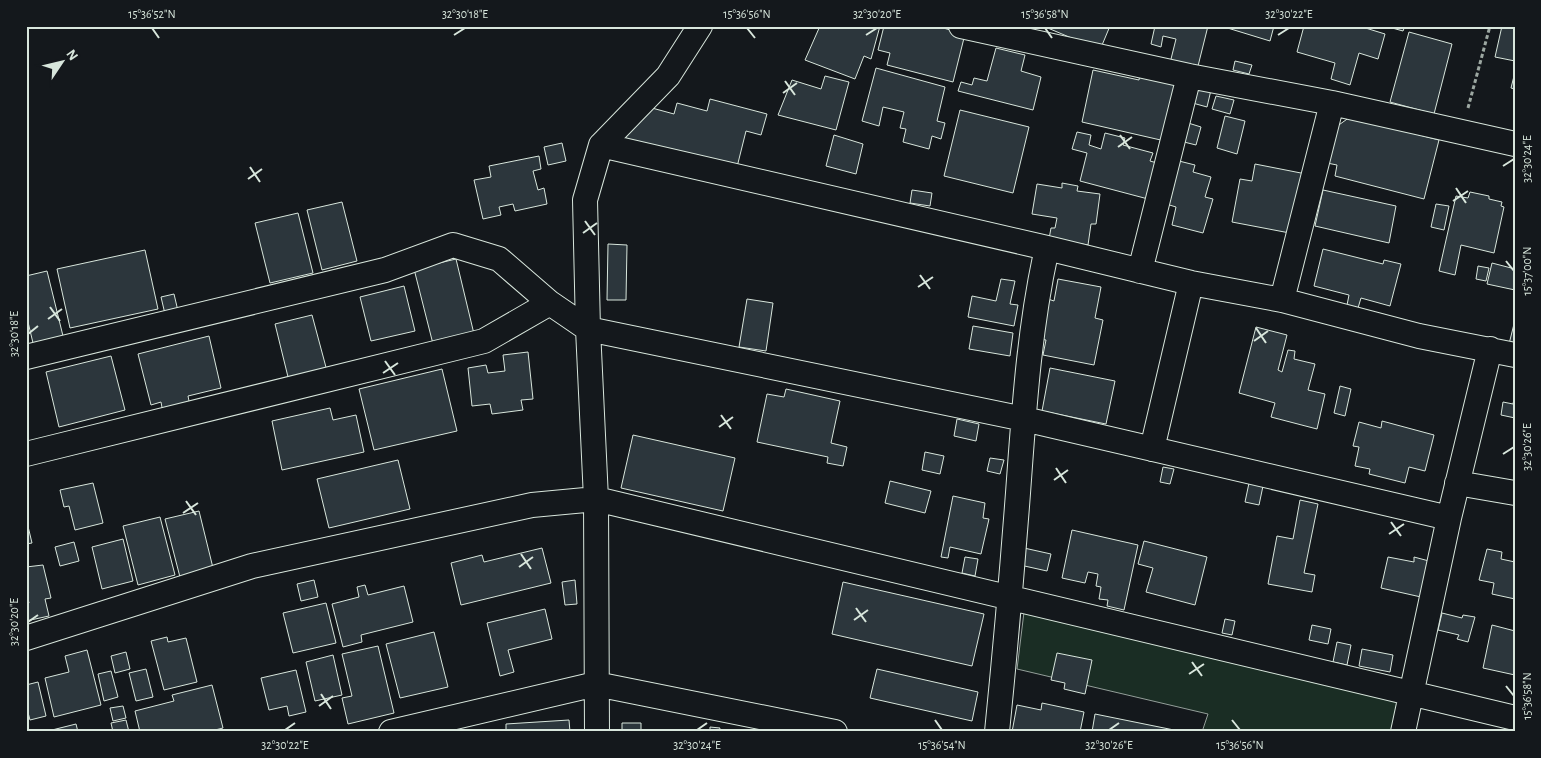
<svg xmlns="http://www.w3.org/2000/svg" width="1541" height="758" viewBox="0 0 1541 758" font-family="'Alegreya Sans',sans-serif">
<rect width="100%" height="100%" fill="#14181c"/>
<path fill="#1a2d24" stroke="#939e99" d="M1024,612L1402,697L1394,732H1202L1208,714L1017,669Z"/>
<path fill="#2c363c" stroke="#d8e6dc" d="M820,26H880L871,59L864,56L855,79L805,60Z
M884,26H936L965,34L953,82L887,65L890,53L878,50Z
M1043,26H1110L1100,50Z
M1155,26H1208L1197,70L1170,63L1176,39L1163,36L1161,47L1151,44Z
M1221,26H1274L1270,41Z
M1304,26H1359L1385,34L1378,59L1359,53L1350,85L1331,79L1335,63L1297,52Z
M1385,26H1405L1403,31Z
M1502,26H1515V61L1495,57Z
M1409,32L1452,44L1434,114L1390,102Z
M996,48L1025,55L1021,71L1041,77L1033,110L958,91L961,82L972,85L974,78L987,81Z
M1235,61L1252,65L1249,74L1233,70Z
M876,68L945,87L937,121L945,123L941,139L932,136L929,149L903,142L906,129L900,128L904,112L883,107L879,126L862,121Z
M1093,70L1139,80L1140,74L1178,82L1165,141L1082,122Z
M1515,72V89L1511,88Z
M825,76L849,82L836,130L778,115L792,80L821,89Z
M1193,85L1211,90L1207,107L1189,102Z
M1216,96L1234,100L1230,114L1212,109Z
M710,99L767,114L761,135L746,131L737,167L619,142L652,108L674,114L677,103L707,111Z
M960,110L1029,127L1013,193L944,176Z
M1225,116L1245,121L1237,154L1217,148Z
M1350,117L1439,140L1424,199L1335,176L1337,165L1327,163L1336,127Z
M1185,122L1201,127L1196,145L1180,141Z
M1077,132L1091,135L1089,145L1101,149L1105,133L1125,138L1123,145L1153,153L1150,161L1157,163L1148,199L1080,181L1087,153L1072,149Z
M834,135L863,144L856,174L826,166Z
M562,143L566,161L548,165L544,147Z
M539,156L541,169L533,171L538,190L544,188L547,204L515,211L513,204L499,207L501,215L483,219L474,180L491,177L489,166Z
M1175,160L1195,165L1193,172L1211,177L1205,197L1213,199L1203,233L1172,225L1176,207L1163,203Z
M1255,164L1306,174L1295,234L1232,222L1240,179L1252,181Z
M1062,183L1078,186L1077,191L1100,194L1096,224H1091L1088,245L1049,239L1051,228H1055L1057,218L1032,214L1037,184L1062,188Z
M912,190L932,193L930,206L910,203Z
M1323,190L1396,206L1389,243L1315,226Z
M1470,192L1489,196V199L1502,202L1501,206L1504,207L1494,253L1461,245L1455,275L1439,271L1456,196L1468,198Z
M342,202L357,261L322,270L307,210Z
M1436,204L1449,206L1444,230L1431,227Z
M298,213L313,273L270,283L255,223Z
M608,244L627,245L626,300H607Z
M1323,249L1383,264L1384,260L1401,264L1390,306L1361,298L1358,308L1347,305L1349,295L1314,286Z
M145,250L158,309L70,328L57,269Z
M456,259L474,334L433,344L414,269Z
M1492,263L1515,269V290L1487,284Z
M1478,266L1489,268L1486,281L1476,279Z
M47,271L63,336L33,343L28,322H26V276Z
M1001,279L1015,281L1010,304L1018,305L1014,326L968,317L972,296L996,301Z
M1058,279L1101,287L1095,318L1103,320L1094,365L1043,355L1046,340L1040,339L1048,299L1054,301Z
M404,286L415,331L371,341L360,297Z
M174,294L178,311L165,314L161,297Z
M747,299L773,303L766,351L739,347Z
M312,315L327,371L289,381L275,324Z
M1515,320V345L1509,344Z
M973,326L1013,333L1010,356L969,349Z
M1256,327L1287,335L1278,370L1282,372L1288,350L1295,351L1294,359L1315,364L1308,390L1325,394L1317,429L1271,417L1275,403L1239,393Z
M209,336L221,388L188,396L190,406L163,413L161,402L151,405L138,354Z
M528,352L533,399L521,400L523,410L492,414L490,404L472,406L468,368L486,365L488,373L505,371L503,355Z
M111,356L125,410L59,427L46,372Z
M1050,368L1115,381L1106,424L1042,411Z
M442,369L457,431L374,450L359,389Z
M1340,386L1351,389L1345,416L1334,413Z
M786,389L840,401L831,443L847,447L843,466L827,463L828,457L757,442L767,394L784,397Z
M1515,394V418L1501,415L1503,402L1513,404Z
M330,408L333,420L356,415L364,452L282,470L272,421Z
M957,419L979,424L976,441L954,436Z
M1382,421L1434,435L1425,471L1409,467L1405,483L1369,474L1370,469L1355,466L1359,447L1353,446L1359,422L1381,428Z
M633,435L735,458L723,511L621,488Z
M925,452L944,456L940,474L922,470Z
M990,458L1004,460L1000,474L987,471Z
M398,460L410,509L329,528L317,479Z
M1163,467L1174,469L1170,484L1160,482Z
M890,481L931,491L925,513L885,503Z
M93,483L103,523L75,530L69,506L64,507L60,490Z
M1249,483L1263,486L1259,505L1245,502Z
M953,496L985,503L983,518L989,519L981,554L950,547L948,558L941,557Z
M1300,500L1318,504L1304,573L1315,575L1312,592L1268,584L1277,536L1293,539Z
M199,511L214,572L181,581L165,519Z
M160,517L175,575L138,585L123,526Z
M26,518L32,543L26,544Z
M1072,530L1138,545L1124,610L1107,606L1108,600L1099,599L1101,587L1096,586L1098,574L1088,572L1085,583L1062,578Z
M123,539L133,581L102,589L92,547Z
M1144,541L1207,557L1195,605L1146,592L1153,568L1138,564Z
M74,542L79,561L60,566L55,547Z
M542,548L551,583L461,605L451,563L482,555L484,562Z
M1024,548L1051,554L1047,571L1020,565Z
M1487,549L1502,552L1501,559L1515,562V599L1492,594L1494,583L1479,580Z
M965,557L978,559L975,576L962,573Z
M1388,557L1414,562V557L1429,561L1421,597L1381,588Z
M43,565L51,598L45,599L49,616L26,621V604L29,603L26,592V567Z
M314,580L318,597L301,601L297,584Z
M575,580L577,604L565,605L562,582Z
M843,582L984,614L972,666L832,634Z
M365,585L368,595L404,586L413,622L361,635L362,642L343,647L332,604L359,597L357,587Z
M326,603L336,643L293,653L283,613Z
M545,609L552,639L508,650L514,672L500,676L487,623Z
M1442,613L1462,618L1463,615L1475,617L1468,642L1457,639L1459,635L1438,630Z
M1225,619L1235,621L1232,635L1222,633Z
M1312,625L1331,629L1328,644L1309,640Z
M1492,625L1515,631V675L1483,668Z
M434,632L448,687L400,698L386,644Z
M167,637L168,642L186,638L197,682L164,690L151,641Z
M1337,642L1351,645L1347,665L1333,662Z
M378,646L394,713L348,724L342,698L352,696L342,654Z
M1362,649L1393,655L1390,672L1359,666Z
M87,650L101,705L54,717L45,678L69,672L65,656Z
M126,652L130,669L115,673L111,656Z
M1057,653L1092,660L1085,694L1064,689L1065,683L1051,680Z
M333,655L342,695L315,701L306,662Z
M146,669L153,697L136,701L129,673Z
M877,669L978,692L972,721L870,698Z
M296,670L306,712L289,716L287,706L269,710L261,678Z
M111,671L118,697L104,701L98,674Z
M38,682L46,716L30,720L26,705V685Z
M212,685L223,728L207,732H140L135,711L174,701L172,695Z
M1042,703L1084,712L1080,732H1012L1017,705L1041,710Z
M123,706L126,718L113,721L110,708Z
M1095,714L1174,730V732H1092Z
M126,720L129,732H113L111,723Z
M569,720L570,732H506V724Z
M622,723H641V732H622Z
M76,724L78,732H44Z
M710,727L720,728L719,732H710Z"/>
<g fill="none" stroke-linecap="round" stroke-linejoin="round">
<defs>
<path id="street" d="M961,26L1189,76L1332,103L1515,144
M601,145L1047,248L1191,283L1282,300L1419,336L1515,355
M1140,271L1189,76
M1282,300L1332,103
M26,357L385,270L453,245L499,259L550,303
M1152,449L1191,283
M26,454L484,341L550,303L588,329L1024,419L1449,518
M1457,483L1515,493
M26,638L252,566L532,505L596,499L1515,718
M391,732L596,684L835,732
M597,732L596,499L588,329L585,200L601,145L668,76L700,26
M997,732C1005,652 1012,573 1018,493C1024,411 1029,328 1047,248
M1403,732L1449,518L1490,349"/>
</defs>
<use href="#street" stroke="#d8e6dc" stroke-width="26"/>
<path stroke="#9da8a2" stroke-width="3" stroke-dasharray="4 2.5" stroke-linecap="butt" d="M1468,108L1490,26"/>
<use href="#street" stroke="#14181c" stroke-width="24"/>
</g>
<path fill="none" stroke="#d8e6dc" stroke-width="2" d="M152,28L159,38M747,28L755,38M1045,28L1052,38M454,35L465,28M866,35L877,28M1278,35L1289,28M785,81L795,95M783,93L797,83M1120,135L1130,149M1118,147L1132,137M1503,166L1514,159M250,167L260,182M248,179L262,169M1456,188L1466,203M1453,201L1468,191M585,221L595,235M583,233L597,223M1506,261L1514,271M920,275L930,289M918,287L933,277M50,307L60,321M48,319L62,309M1256,328L1266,343M28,334L38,326M1254,341L1268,331M385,361L395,375M383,373L398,363M721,415L731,429M719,427L733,417M1503,454L1514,447M1056,468L1066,483M1054,480L1068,470M186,501L196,515M183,513L198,503M1391,522L1401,536M1389,534L1404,524M521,554L531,569M519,567L533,557M856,608L866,622M854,620L868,610M28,622L38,615M1192,662L1202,676M1189,674L1204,664M1506,686L1514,696M321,694L331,709M319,706L333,696M935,720L942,730M1232,720L1240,730M285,730L295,723M697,730L707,723M1109,730L1119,723"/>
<rect width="1541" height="758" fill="none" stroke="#14181c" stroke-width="55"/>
<g transform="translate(62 62) rotate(55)" stroke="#14181c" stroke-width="4" paint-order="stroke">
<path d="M0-4L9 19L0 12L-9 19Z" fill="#d8e6dc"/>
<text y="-8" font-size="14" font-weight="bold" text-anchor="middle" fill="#d8e6dc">N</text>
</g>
<rect x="28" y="28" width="1486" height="702" fill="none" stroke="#d8e6dc" stroke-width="2"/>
<g font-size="12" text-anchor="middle" fill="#d8e6dc">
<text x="152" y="18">15°36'52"N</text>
<text x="465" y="18">32°30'18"E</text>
<text x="747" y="18">15°36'56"N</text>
<text x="877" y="18">32°30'20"E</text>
<text x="1045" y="18">15°36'58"N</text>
<text x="1289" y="18">32°30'22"E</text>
<text transform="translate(1527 159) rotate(-90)" y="4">32°30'24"E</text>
<text transform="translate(1527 271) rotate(-90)" y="4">15°37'00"N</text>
<text transform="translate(14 334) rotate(-90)" y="4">32°30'18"E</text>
<text transform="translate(1527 447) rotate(-90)" y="4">32°30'26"E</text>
<text transform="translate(14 622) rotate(-90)" y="4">32°30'20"E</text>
<text transform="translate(1527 696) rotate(-90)" y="4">15°36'58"N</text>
<text x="285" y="749">32°30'22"E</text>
<text x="697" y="749">32°30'24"E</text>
<text x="942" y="749">15°36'54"N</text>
<text x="1109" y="749">32°30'26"E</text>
<text x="1240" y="749">15°36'56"N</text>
</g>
</svg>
